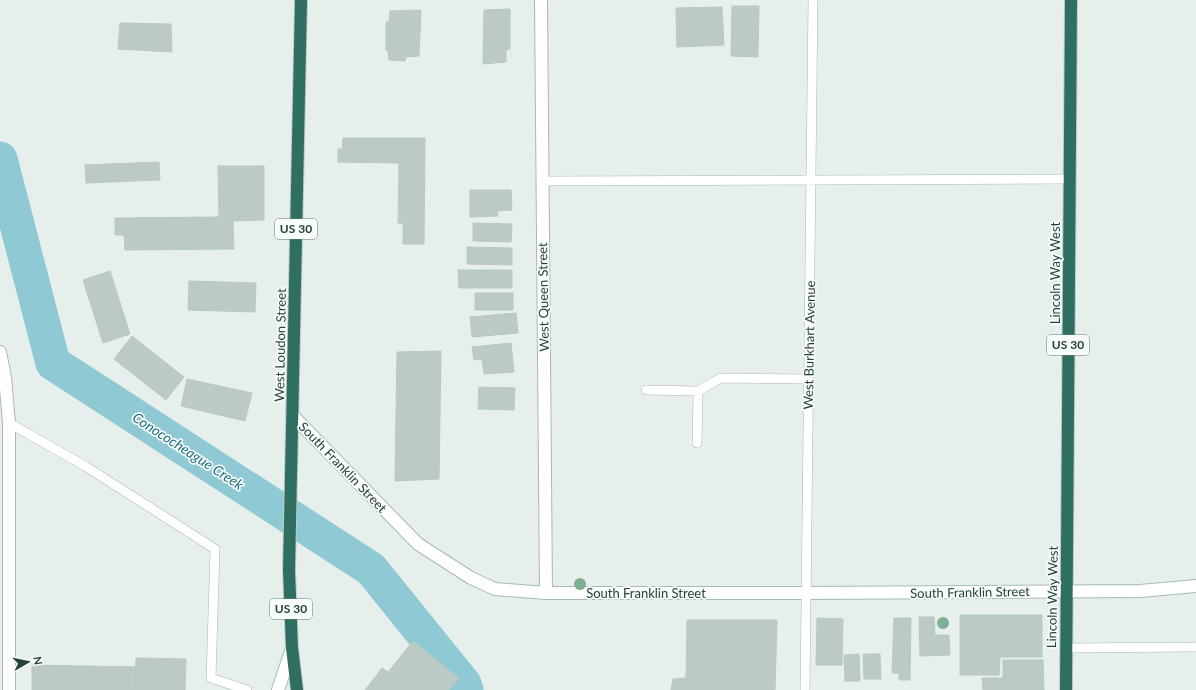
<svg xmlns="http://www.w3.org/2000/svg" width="1196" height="690" viewBox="0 0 1196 690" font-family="Lato,sans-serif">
<rect width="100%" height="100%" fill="#e6efeb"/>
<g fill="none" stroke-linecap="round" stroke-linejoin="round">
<path stroke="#8ec9d4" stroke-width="35" d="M0,159L53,363L371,569L464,684L466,690"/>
</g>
<path fill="#bbcac4" stroke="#b8c9c2" d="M732,6H759L758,57L731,56Z
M722,7L724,45L677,47L676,8Z
M510,9V49L506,50V62L483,64L484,10Z
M421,10L419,56L406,57L405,61L389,60L388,50H386V22H389L390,11Z
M120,23L171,24L172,52L118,49Z
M343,138H425L424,244H403V223H398L399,163L338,162V149H342Z
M159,162L160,180L86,183L85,165Z
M218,166H264V220L233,221L234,249L125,250L124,235H115V218L219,217Z
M470,190H511L512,210L497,211L498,216L470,217Z
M473,223L512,224L511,242L473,241Z
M467,247L512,248V265L467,264Z
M458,270H512V288H459Z
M110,271L130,334L103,343L83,280Z
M189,281L256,283L255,312L188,310Z
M475,293H513V310H475Z
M516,313L518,333L472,337L470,317Z
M132,336L184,377L166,400L114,359Z
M511,343L514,372L484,374L482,359L474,360L472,347Z
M441,351L439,479L395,481L397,352Z
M187,379L252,393L245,421L181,406Z
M479,387L515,388L514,410L478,409Z
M960,615H1042V657H1000L999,675H960Z
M919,617H934L935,635H949L950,655L920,656Z
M817,618L843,619L842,665H816Z
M894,618H911L910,680H899V673H892Z
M687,620H777L775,690H671L673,679L686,678Z
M413,641L459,678L449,690H365L382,668L388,672Z
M859,654L860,681H845L844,655Z
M863,654H880L881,679H864Z
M136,658L186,659L185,690H135Z
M1003,660H1043L1044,690H983L982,678H1003Z
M32,665L136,667L135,690H32Z"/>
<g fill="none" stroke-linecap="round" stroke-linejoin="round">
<defs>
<path id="lane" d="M542,181L1070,179
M646,390L698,391L721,378L809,379
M9,423L85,466L215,549L211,678L247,690
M697,443L698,391
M1066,648L1196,647
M805,690L813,0"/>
<path id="street" d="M541,0L546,593
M0,352L5,377L9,423V690"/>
<path id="secondary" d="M292,415L418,544L471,578L495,589L546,593H807L1140,591L1196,586
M278,690L292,648"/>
<path id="highway" d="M297,690L292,648L289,570L301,0
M1066,690L1071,0"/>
</defs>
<use href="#lane" stroke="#a8b8b2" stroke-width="10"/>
<use href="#street" stroke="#a8b8b2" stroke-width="14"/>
<use href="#secondary" stroke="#a4bbb3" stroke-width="14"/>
<use href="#highway" stroke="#c2cac8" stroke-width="14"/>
<use href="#lane" stroke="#fff" stroke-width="9"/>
<use href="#street" stroke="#fff" stroke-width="12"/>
<use href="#secondary" stroke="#fff" stroke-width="12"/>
<use href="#highway" stroke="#2f6f62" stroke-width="12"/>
</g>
<g fill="#80af93">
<circle cx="580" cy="584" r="6"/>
<circle cx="943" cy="623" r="6"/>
</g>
<g text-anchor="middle" stroke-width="3.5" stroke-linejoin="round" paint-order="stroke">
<g fill="#f7fbf9" stroke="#637a73" stroke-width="1">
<rect x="275" y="219" width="42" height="20" rx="3"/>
<rect x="1047" y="335" width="42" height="20" rx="3"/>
<rect x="270" y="599" width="42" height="20" rx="3"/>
</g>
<g font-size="12" font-weight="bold" fill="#24423a">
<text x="296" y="233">US 30</text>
<text x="1068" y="349">US 30</text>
<text x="291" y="613">US 30</text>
</g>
<g font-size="13" fill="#24423a" stroke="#f7fbf9">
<text transform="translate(1055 273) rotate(-90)" y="5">Lincoln Way West</text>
<text transform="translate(543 297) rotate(-91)" y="5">West Queen Street</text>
<text transform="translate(280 345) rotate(-89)" y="5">West Loudon Street</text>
<text transform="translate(809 345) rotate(-89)" y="5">West Burkhart Avenue</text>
<text transform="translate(343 467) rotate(46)" y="5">South Franklin Street</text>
<text transform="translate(970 592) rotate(-1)" y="5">South Franklin Street</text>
<text x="646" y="598">South Franklin Street</text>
<text transform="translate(1052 597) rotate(-89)" y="5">Lincoln Way West</text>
</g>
<g font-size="14" font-style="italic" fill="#1c6f80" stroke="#f7fbf9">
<text transform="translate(188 451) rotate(33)" y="5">Conococheague Creek</text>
</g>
</g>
<g transform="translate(28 662) rotate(81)" stroke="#f7fbf9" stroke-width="3" paint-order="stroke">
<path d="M0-3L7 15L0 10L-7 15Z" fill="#24423a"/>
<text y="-6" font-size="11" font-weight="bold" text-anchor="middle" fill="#24423a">N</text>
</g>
</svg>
